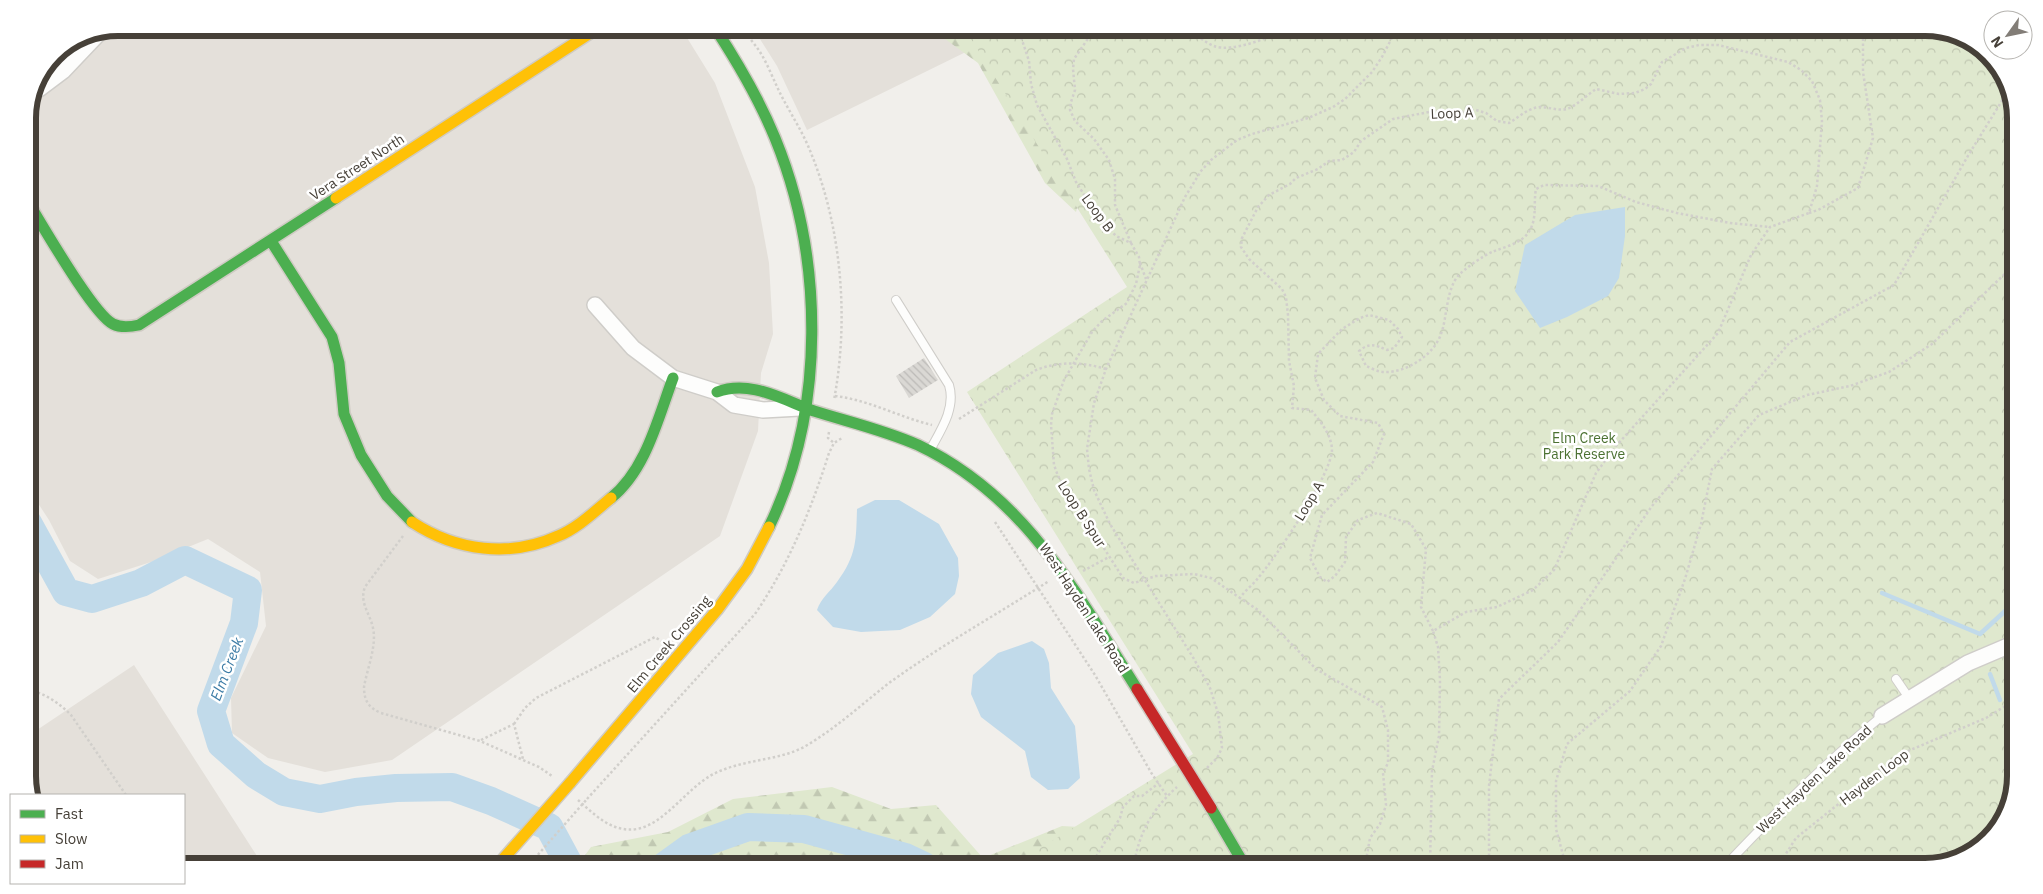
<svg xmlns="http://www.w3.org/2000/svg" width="2043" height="894" viewBox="0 0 2043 894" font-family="'IBM Plex Sans',sans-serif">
<defs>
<pattern id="forest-firs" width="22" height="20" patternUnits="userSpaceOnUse" patternTransform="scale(1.25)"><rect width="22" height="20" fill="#dfe8ce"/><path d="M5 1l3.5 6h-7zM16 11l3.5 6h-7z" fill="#c1c8b2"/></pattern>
<pattern id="park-crowns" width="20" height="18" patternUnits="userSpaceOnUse" patternTransform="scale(1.25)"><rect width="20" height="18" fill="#dfe8ce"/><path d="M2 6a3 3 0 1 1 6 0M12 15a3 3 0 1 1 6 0" fill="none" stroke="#c1c8b2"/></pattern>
<pattern id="building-back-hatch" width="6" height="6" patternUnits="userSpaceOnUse" patternTransform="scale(1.25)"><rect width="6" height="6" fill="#dad8d4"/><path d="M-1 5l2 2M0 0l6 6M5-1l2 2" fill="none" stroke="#bcbab7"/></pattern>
</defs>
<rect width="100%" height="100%" fill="#f1efeb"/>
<path fill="#e4e0da" d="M118,28H681L715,83L755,187L769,263L773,334L761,373L758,431L720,536L392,760L325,772L268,758L232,733L231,698L266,626L260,572L208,539L151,562L98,579L70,561L49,520L28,488V261L37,255L30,245L28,246V113L54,54L84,34Z
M753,28H964L976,47L807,130L777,66Z
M134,665L257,856L241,866H184V795H33L28,782V736Z"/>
<path fill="url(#forest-firs)" d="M930,28H1058L1085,178L1076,212L1045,183L978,63Z
M832,787L891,809L936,805L983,858L1062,826L1113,829V866H577L591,847L668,832L733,799Z"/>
<path fill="url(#park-crowns)" d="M964,28H1925L1959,34L2000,68L2015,113V776L2009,810L1975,851L1925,866H1011L1193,754L967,392L1127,287Z"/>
<path fill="#c1daea" d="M1625,207V236L1619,278L1608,296L1567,317L1540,328L1515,291L1525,245L1575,215Z
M875,500H899L939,524L958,558L959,576L955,594L930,617L900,630L861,632L833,627L817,610C821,598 830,592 837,582C857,555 856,540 857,509Z
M1032,641L1044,649L1049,663L1051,688L1075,726L1080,778L1068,789L1048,790L1031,777L1025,751L981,717L971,694L973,675L998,653Z"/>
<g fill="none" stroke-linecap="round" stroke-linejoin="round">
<path stroke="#c1daea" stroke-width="4.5" d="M1882,593L1980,634L2015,602
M1990,674L2000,700
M2006,715L2015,738"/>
<path stroke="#c1daea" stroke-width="28" d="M28,523L66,592L92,599L141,583L185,560L248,590L244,623L211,711L221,744L256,775L284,792L320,799L356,792L396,788L452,787L491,801L549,827L570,866
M664,866L689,848L748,827L804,829L905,857L924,866"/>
</g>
<path fill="url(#building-back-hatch)" d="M924,358L938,380L909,398L896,376Z"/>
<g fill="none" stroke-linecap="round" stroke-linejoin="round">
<defs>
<path id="lane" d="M896,300L949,385C956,408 941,430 930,450
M1896,679L1909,698
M1725,866C1775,813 1826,762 1882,716"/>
<path id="street" d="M39,89L63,71L101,31
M595,305L633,348L673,378L717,392L734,405L763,410L800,408
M1882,716L1968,663L2015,643"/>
<path id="fast" d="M715,28C738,63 759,99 775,138C824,258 826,409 769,527
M28,202C43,226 93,314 113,324C121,328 130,327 139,325L336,198
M271,241L332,337L339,363L344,414L361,455L387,496L412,522
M717,392C750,379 783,400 814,411C849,422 884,430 918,445C1026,496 1076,593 1137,689
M611,498C646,470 658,418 673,378
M1211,808L1245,866"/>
<path id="slow" d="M336,198L598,28
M412,522C456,551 510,558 558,536C578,528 595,511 611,498
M570,783L717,610L747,569L769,527"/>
<path id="jam" d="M1137,689L1211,808"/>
</defs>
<use href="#lane" stroke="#cfcdc9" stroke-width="10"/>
<use href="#street" stroke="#cfcdc9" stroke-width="18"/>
<use href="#fast" stroke="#cfcbc3" stroke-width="14"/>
<use href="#slow" stroke="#cfcbc3" stroke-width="14"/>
<use href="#jam" stroke="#cfcbc3" stroke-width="14"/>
<path stroke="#d1cfcb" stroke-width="2.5" stroke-dasharray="2.5 2.5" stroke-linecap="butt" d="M742,28C747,35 753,42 758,49C767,62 773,79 780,93C790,113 803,132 811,153C842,229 849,320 834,400
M1018,28L1029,61L1031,84L1037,105L1067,159L1076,182L1097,215L1116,236L1131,243L1115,205V179L1109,160L1094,139L1075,121L1070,110L1071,102L1075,90L1073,69L1074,59L1087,40L1105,28
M1184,28C1195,32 1203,42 1214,46C1231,53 1273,37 1287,28
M1809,213L1818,210L1858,188L1873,138L1863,72V28
M1131,243L1139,257L1140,265L1136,284L1130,296L1127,303L1102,321L1092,332L1064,380L1052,414L1051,425L1054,465L1058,476L1123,578L1134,583L1156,576L1194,574L1211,578L1240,598
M28,254L38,248
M1140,263L1146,279
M835,396C869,400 899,417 932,425
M959,419L1036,370C1059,361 1083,362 1106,369
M829,432L828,438L834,443
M995,522L1095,675L1152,774L1167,796
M403,536L365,587C359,603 370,613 373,628C377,646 367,669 364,687C364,701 369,708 381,713L480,741L539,767L552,776
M1083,571L1109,557
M1433,631L1421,607L1426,549L1411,524L1377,513L1358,520L1346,537L1345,562L1335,576L1327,582L1320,577L1310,558L1322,515L1373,462L1384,434L1378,423L1340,416L1324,400L1315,378L1318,354L1342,329L1360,318L1369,315L1389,320L1398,329L1402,337L1394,348L1387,350C1375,345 1370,342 1359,351L1366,366C1371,368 1378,372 1384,372C1406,373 1434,355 1441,334C1447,319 1446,290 1458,276C1463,270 1484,255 1492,252C1504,247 1520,244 1528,233C1538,219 1533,204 1536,189L1544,185L1598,186L1636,202L1677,213L1730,223L1770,227
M28,690C45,693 59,703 71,715L126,795
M514,724L525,708L536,698L655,637L661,641
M481,740L514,724L523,759
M1207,768L1217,758L1222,748L1218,713L1210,688L1194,659L1110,524L1094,490L1089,469L1087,449L1094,403L1106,369L1168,234L1185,197L1201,171L1211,160L1237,140L1252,134L1308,118L1333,107L1345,99L1372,72L1382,57L1397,28
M587,799L755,614C789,564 811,510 829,453L834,443L842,438
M578,800C595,815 612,833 637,829C664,824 686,790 710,776C739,759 775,762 804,747C835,729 861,705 889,683C940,646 996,615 1049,581
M1093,866L1097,855L1120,818L1123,807L1134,796H1142L1159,783
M1134,866C1138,834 1153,808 1177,787
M1365,866L1370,838L1380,824L1386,805L1383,773L1388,763V730L1382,707L1316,669L1258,610L1240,598C1245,590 1253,585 1258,578C1275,559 1333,472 1332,449C1331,434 1320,421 1311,410L1292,408L1294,386L1289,361L1288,315L1286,297L1282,289L1249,259L1241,247L1242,238L1258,207L1269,195L1290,184L1296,178L1318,169L1329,161L1342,160L1354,152L1361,141L1393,119L1434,111L1461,112L1476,110L1486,113L1497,121L1509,123C1519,117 1528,108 1540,107C1549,107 1557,111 1567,109C1576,106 1587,95 1596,89L1619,94L1635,93L1645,89L1651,84L1662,62L1686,48L1699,45H1718L1788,62L1801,70L1812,81L1820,100L1822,121L1817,186L1809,213L1770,227L1751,255L1718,333L1616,446L1596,473L1554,570L1533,590L1497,607L1466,612L1433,631L1438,647L1440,680L1439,736L1432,771L1430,866
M1489,866V786L1499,699L1558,642L1652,506L1790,342L1894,285L1969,154L2008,91
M1566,866L1556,829V781L1567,744L1630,691L1661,646L1685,579L1701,524L1712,469L1759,415L1807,395L1850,386L1889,372L1932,344L2015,264
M1778,866L1796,838L1901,754L1986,718L2015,700"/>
<use href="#lane" stroke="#fdfdfc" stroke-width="8"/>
<use href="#street" stroke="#fdfdfc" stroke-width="15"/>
<use href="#fast" stroke="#4caf50" stroke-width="11"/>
<use href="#slow" stroke="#ffc107" stroke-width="11"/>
<use href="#jam" stroke="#c62828" stroke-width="11"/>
<defs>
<path id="slow-bridge" d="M497,866L570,783"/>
</defs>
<use href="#slow-bridge" stroke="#cfcbc3" stroke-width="14" stroke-linecap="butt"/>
<path stroke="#d1cfcb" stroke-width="2.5" stroke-dasharray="2.5 2.5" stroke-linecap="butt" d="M528,866L587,799"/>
<use href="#slow-bridge" stroke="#ffc107" stroke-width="11"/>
</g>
<g text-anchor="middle" stroke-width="5" stroke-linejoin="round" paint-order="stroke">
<g font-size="14" fill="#464038" stroke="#fff">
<text transform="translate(1452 113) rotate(-2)" y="5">Loop A</text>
<text transform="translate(357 167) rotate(-33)" y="5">Vera Street North</text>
<text transform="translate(1098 213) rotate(53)" y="5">Loop B</text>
<text transform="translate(1309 501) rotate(-59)" y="5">Loop A</text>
<text transform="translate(1082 514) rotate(57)" y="5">Loop B Spur</text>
<text transform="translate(1084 608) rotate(57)" y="5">West Hayden Lake Road</text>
<text transform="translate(669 644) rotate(-50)" y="5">Elm Creek Crossing</text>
<text transform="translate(1874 777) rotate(-37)" y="5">Hayden Loop</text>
<text transform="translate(1814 779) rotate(-43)" y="5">West Hayden Lake Road</text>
</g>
<g font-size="14" fill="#4b7132" stroke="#fff">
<text x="1584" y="443">Elm Creek<tspan x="1584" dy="16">Park Reserve</tspan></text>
</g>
<g font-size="15" font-style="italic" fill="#3d7ca6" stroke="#fff">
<text transform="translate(227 669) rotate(-69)" y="5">Elm Creek</text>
</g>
</g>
<path d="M0 0H2043V894H0ZM118 36H1925A82 82 0 0 1 2007 118V776A82 82 0 0 1 1925 858H118A82 82 0 0 1 36 776V118A82 82 0 0 1 118 36Z" fill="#fff" fill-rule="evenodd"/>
<path fill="none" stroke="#464038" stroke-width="6" d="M118 36H1925A82 82 0 0 1 2007 118V776A82 82 0 0 1 1925 858H118A82 82 0 0 1 36 776V118A82 82 0 0 1 118 36Z"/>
<rect x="10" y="794" width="175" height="90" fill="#ffffff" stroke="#b5b3af"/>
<rect x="20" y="810" width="25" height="8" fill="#4caf50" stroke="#b5b3af"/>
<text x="55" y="819" font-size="15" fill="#464038">Fast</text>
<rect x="20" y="835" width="25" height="8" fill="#ffc107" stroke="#b5b3af"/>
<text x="55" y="844" font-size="15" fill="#464038">Slow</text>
<rect x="20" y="860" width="25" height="8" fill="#c62828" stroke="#b5b3af"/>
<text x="55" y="869" font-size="15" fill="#464038">Jam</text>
<g transform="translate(2008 35) rotate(237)"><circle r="24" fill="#ffffff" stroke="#b5b3af"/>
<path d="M0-4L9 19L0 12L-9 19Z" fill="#827d77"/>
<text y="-8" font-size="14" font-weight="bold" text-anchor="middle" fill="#464038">N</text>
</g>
</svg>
